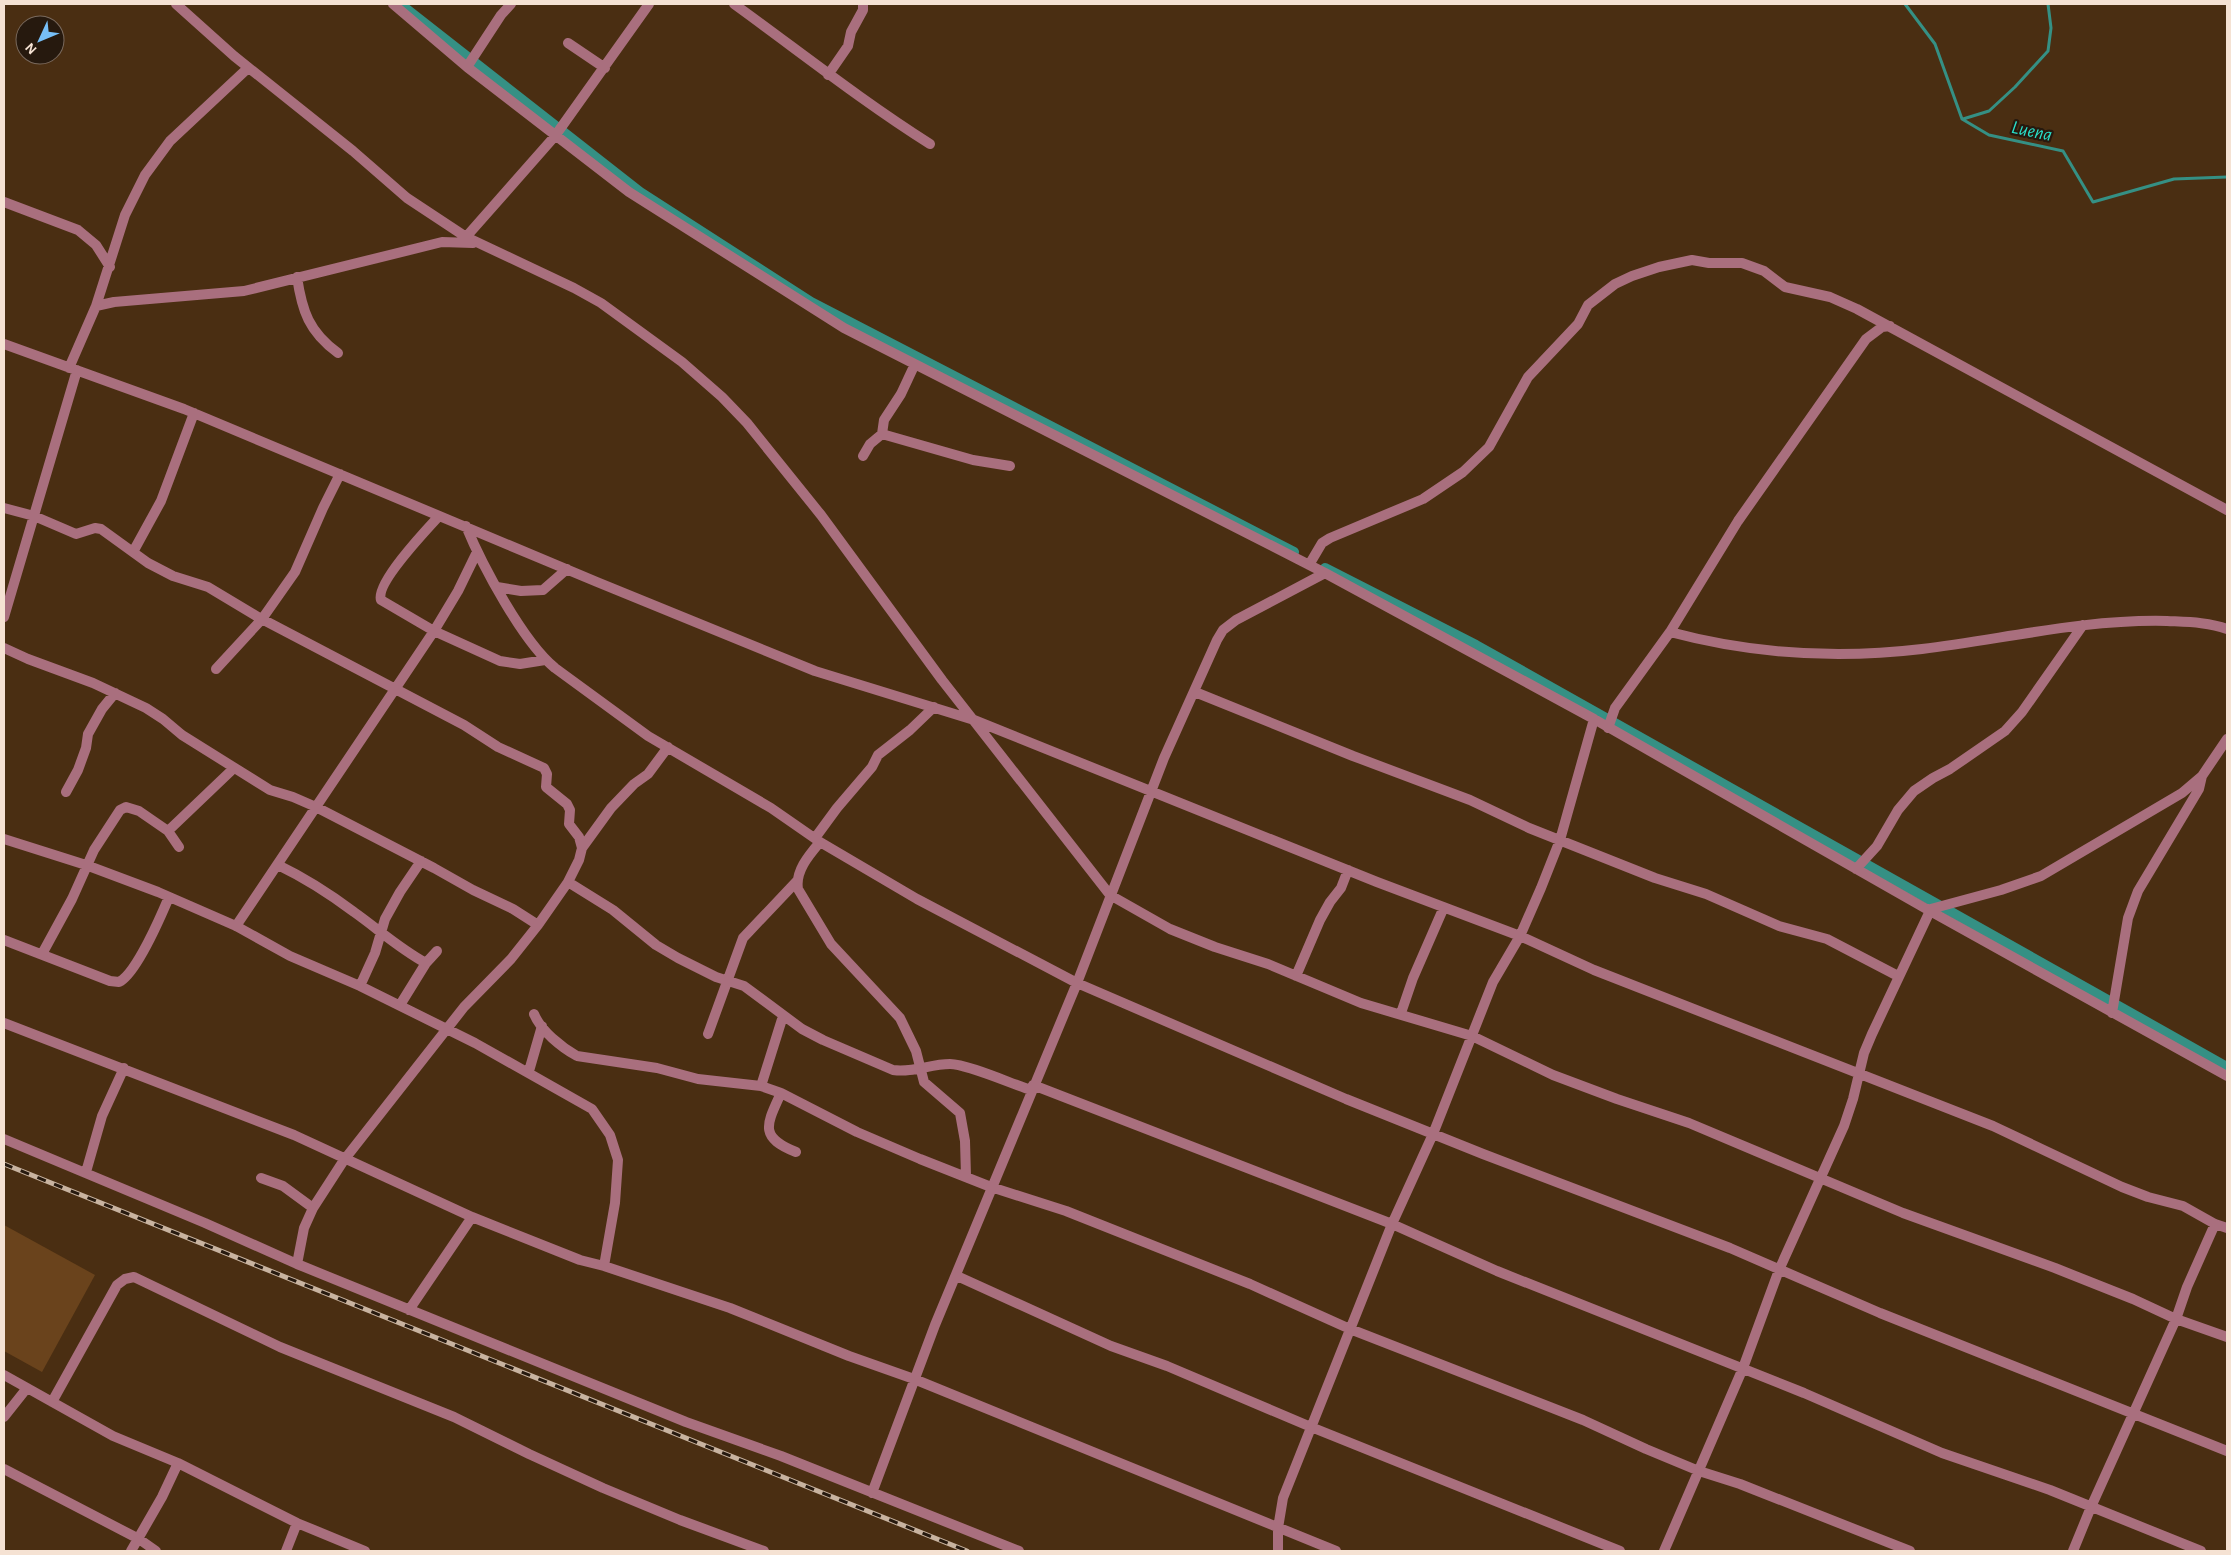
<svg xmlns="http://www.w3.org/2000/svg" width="2231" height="1555" viewBox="0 0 2231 1555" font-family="'Alegreya Sans',sans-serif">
<rect width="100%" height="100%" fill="#4a2e12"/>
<path fill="#6a431c" d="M4,1225L95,1275L42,1372L4,1351Z"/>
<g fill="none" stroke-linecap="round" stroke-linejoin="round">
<path stroke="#359084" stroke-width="3" d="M1905,4L1935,44L1962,119L1989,135L2063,151L2093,202L2174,179L2227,177
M1963,119L1989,111L2015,87L2048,51L2051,28L2048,4"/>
<path stroke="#359084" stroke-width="10" d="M400,4L640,192L811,302L1294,552
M1325,568L1476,645L2227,1067"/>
<path stroke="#a96f7e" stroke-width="10" d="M176,4L234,56L353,151L407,198L466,237L574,288L601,303L682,362L722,397L747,423L821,515L942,680L1110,895L1170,929L1215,947L1268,964L1361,1003L1472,1036L1553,1075L1617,1099L1689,1123L1903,1213L2055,1268L2133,1299L2176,1319L2227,1337
M393,4L467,67L629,192L844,328L1325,573L1594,719L1560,840L1541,888L1520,936L1493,982L1433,1134L1392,1224L1283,1498L1278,1528V1551
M734,4C799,51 862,101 930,144
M568,43L605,68
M467,67L501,15L511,4
M828,75L848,46L851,32L863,10V4
M4,202L78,230L96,245L110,267
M466,237L555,136L649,4
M297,277C302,311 309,332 338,353
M96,306L114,302L244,291L442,242L473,243
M4,344L184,409L597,582L815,671L974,720L1377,882L1520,936L1594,970L1993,1126L2122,1187L2148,1197L2183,1206L2215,1224L2227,1228
M69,368L96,306L125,215L145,175L170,141L248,68
M882,434L973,460L1010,466
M863,456L870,444L882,434L884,420L901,394L915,364
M4,508L34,516L76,534L95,528L101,529L148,563L173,576L208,587L258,617L464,725L498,747L544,768L547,774L546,787L567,804L570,810L569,824L579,837L582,848L579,860L568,882L538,925L511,959L464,1007L344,1160L313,1208L304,1228L297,1264
M439,516C427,529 375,584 381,600L434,631L500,661L520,664L545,660
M466,526C482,565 523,642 555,668L648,736L771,808L820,842L917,899L1077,983L1346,1099L1483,1154L1730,1248L1880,1313L2227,1451
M133,552L161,501L194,413
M1309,565L1322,543L1330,538L1423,499L1463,472L1489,447L1528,377L1578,324L1588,305L1615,284L1632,276L1659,267L1692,260L1709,263H1742L1764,271L1785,287L1830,297L1857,309L2227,510
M497,587L521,591L543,590L567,569
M4,617L77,370
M1670,632C1752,654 1838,659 1922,649C2004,639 2084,619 2167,621C2187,622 2208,622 2227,629
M4,648L28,659L93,683L146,708L163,719L182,735L270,790L293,797L316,807L434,868L473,890L513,909L538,925
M216,669L262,619L295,572L323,508L340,474
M1195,692L1353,756L1470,800L1529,828L1655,878L1706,894L1779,926L1827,939L1898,976
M1594,719L1930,911L2227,1076
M1608,728L1615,708L1670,632L1738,521L1866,339L1882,327L1890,326
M66,792L78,770L86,748L88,734L102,709L115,693
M168,831L234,768
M815,838L837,808L872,767L878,755L910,730L934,707
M4,839L86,865L158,892L236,926L290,956L360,986L475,1043L592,1109L610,1135L618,1160L615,1203L604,1266
M820,842C809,855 795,871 798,889L831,944L900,1018L916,1051L924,1082L960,1113L965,1141L966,1176
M582,848L611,808L634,784L648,774L668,747
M278,865C305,878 330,894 354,912C378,929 400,949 426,963
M1856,869L1877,846L1898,810L1914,791L1933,778L1950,769L2005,731L2022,712L2083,625
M568,882L613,910L656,945L678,958L716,977L744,986L802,1029L823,1040L893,1070C913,1073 930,1064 950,1064C967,1064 1012,1084 1031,1090
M1927,910L2001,890L2041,876L2182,793L2202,776L2227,739
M236,926L434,631L458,591L477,552
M4,940L110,981L119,982C136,974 161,916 169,897
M42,954L72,899L94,850L120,810L126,807L139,811L168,831L179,847
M1296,976L1320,920L1330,902L1341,888L1348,870
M360,986L375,953L385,919L400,892L421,861
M400,1005L426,963L437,951
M1401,1013L1413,978L1444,907
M2112,1013L2128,918L2138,891L2199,789L2202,776
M534,1014C541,1031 561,1047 577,1056L657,1068L698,1079L761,1086L781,1093L857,1132L920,1159L991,1187L1066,1211L1250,1284L1350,1329L1583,1420L1646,1449L1699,1471L1740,1484L1910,1551
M4,1023L294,1135L472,1217L580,1260L604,1266L730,1308L849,1356L914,1379L1336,1551
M708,1034L743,938L797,881
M529,1071L542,1026
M1033,1085L1392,1224L1497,1271L1804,1393L1942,1453L2050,1490L2201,1551
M761,1086L783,1016
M781,1093C767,1124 758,1137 796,1152
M4,1139L205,1223L297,1264L686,1422L781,1456L1019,1551
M86,1172L102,1116L124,1068
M261,1178L283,1186L313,1208
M957,1276L1111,1346L1167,1366L1311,1427L1620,1551
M409,1310L472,1217
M4,1375L113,1436L178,1463L297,1523L365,1551
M52,1402L117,1285L125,1279L134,1277L280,1347L454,1417L529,1454L603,1488L680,1520L764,1551
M4,1417L27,1388
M4,1469L139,1539L156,1551
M872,1493L935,1325L1077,983L1164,758L1217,640L1223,630L1236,620L1325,573
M131,1551L162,1497L178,1463
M286,1551L297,1523
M1664,1551L1743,1368L1779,1270L1844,1126L1853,1099L1864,1053L1872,1034L1930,911
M2073,1551L2091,1507L2176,1319L2187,1287L2215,1224"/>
<defs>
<path id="rail" d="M4,1164L967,1551"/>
</defs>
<use href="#rail" stroke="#c8b3a0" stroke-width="5"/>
<use href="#rail" stroke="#26190e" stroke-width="3" stroke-dasharray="9" stroke-linecap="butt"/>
</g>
<g text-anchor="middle" stroke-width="4.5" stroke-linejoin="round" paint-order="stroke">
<g font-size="19" font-style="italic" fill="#29e0cb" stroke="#26190e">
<text transform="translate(2032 130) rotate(12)" y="7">Luena</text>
</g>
</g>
<rect width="2231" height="1555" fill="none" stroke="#f5e2d3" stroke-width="10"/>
<g transform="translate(40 40) rotate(226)"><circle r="24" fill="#26190e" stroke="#79695d"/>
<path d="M0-4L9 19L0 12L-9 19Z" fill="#77bff7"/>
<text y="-8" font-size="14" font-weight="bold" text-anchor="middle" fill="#f5e2d3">N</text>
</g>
</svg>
